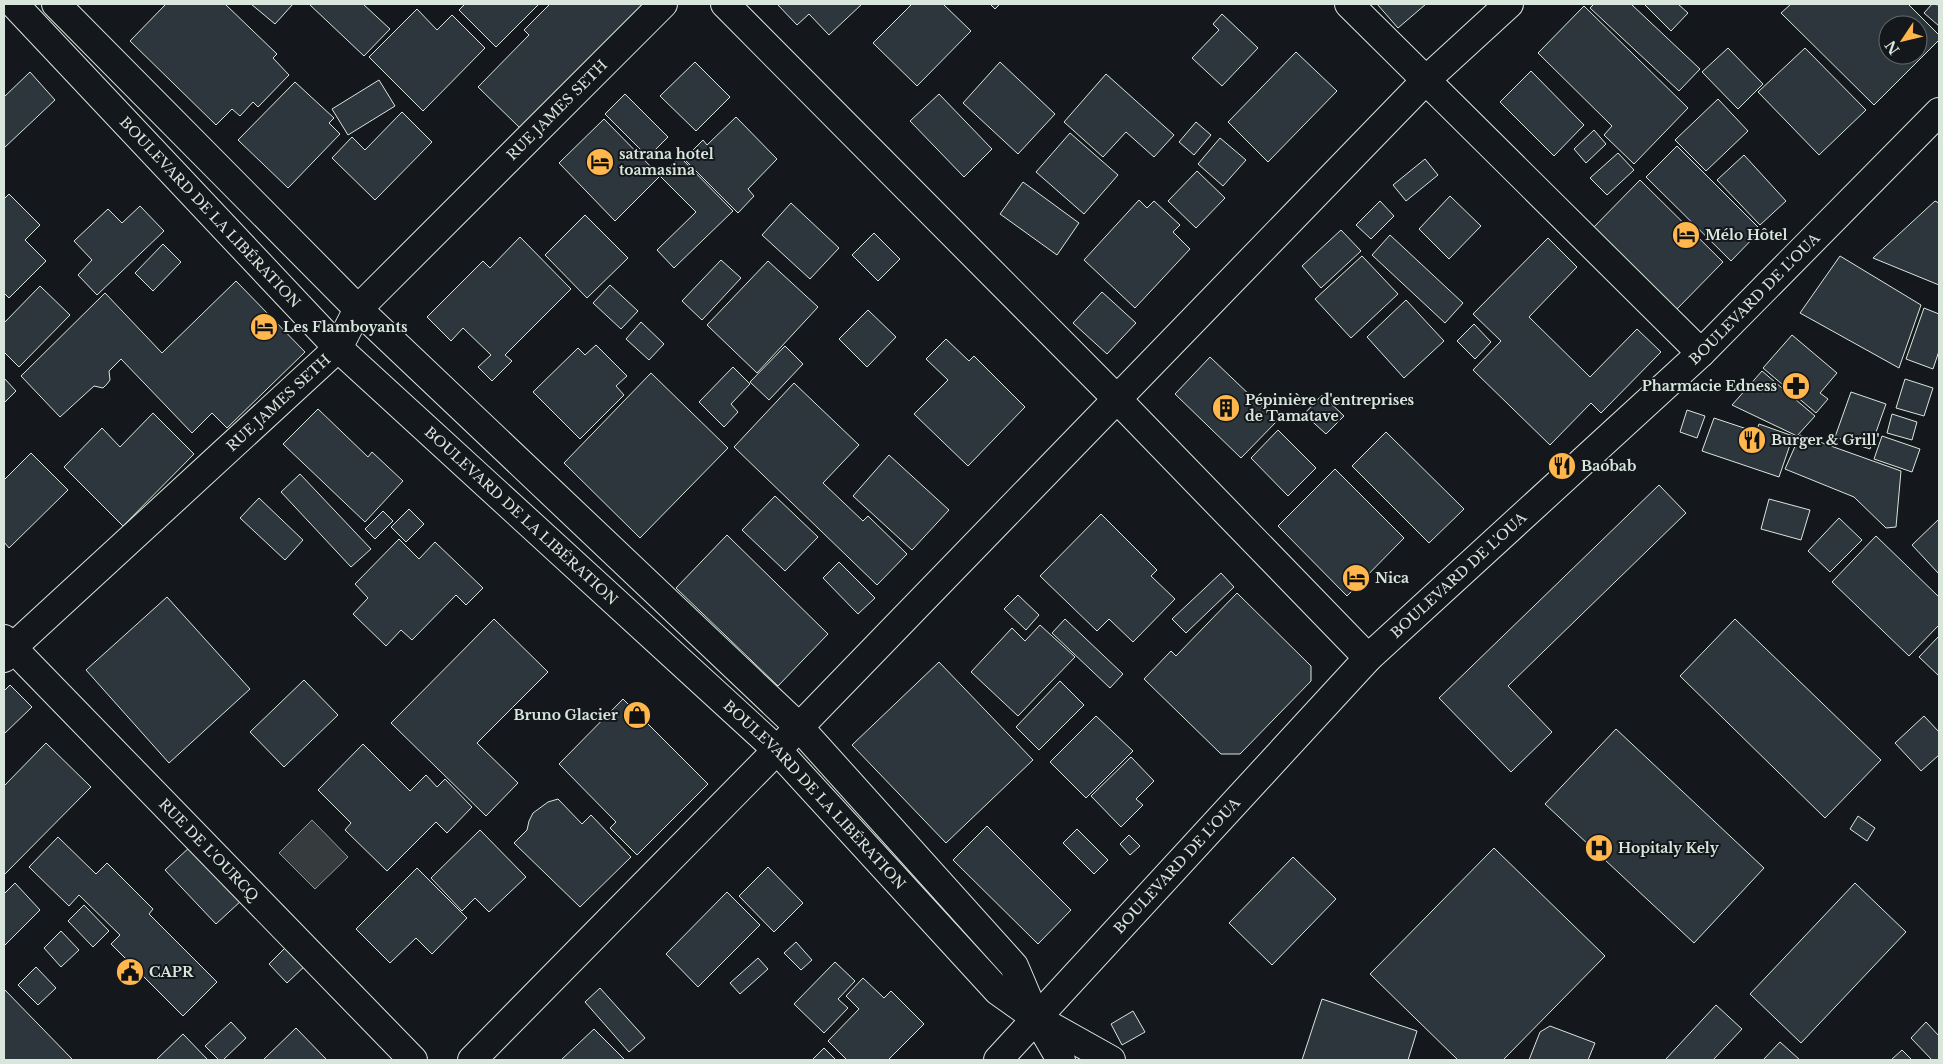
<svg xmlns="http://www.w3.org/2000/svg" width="1943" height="1064" viewBox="0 0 1943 1064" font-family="'Libre Baskerville',serif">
<rect width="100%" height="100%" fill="#14181c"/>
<path fill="#363b3e" stroke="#939e99" d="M312,820L348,857L315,889L279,853Z"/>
<path fill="#2c363c" stroke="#d8e6dc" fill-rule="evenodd" d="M166,4H225L277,54L273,58L289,75L258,107L253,102L240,116L232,109L216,125L130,41Z
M251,4H293L275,24Z
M309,4H363L390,29L364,56Z
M465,4H539L496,47L459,10Z
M550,4H644L520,128L478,87L529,35L524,30Z
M777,4H862L829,35L809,14L797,25Z
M912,4H943L971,31L917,86L873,43Z
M990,4H1000L995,9Z
M1377,4H1426L1398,28Z
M1594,4H1631L1700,69L1679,91L1590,8Z
M1644,4H1678L1688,13L1671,31Z
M1791,4H1908L1939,35V40L1874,105L1781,13ZM1888,25H1918V55H1888Z
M1932,4L1939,5V26L1924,13Z
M1584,6L1688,108L1634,164L1604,135L1612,126L1538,53Z
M417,9L437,30L452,15L485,48L423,111L369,57Z
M1222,14L1258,48L1222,86L1192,58L1219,30L1213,24Z
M1728,48L1763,84L1738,109L1702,72Z
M1805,48L1866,110L1819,155L1758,92Z
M1296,52L1337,91L1268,162L1228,122Z
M695,62L730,97L696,131L660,96Z
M1000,62L1055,114L1018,154L963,103Z
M1531,71L1584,125L1554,156L1500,102Z
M30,72L55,100L4,148V97Z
M1106,74L1174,135L1154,157L1126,132L1103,157L1064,122Z
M379,80L395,106L348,135L332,109Z
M295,82L334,118L329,123L340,134L288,188L238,140Z
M625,94L668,137L648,157L605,114Z
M939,94L992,149L964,177L910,121Z
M1718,99L1748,131L1706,171L1675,140Z
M402,112L432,142L375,200L332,158L352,137L365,150Z
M736,117L777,159L748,189L754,196L738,213L684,159L703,140L707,145Z
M604,119L660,176L615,221L559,163Z
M1196,122L1211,135L1194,155L1179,142Z
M1594,130L1606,144L1586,163L1574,149Z
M1070,133L1118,175L1084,214L1036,172Z
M1220,138L1246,160L1223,186L1198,164Z
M1677,146L1761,230L1731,261L1646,177Z
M1618,153L1634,170L1607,195L1590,178Z
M1744,155L1786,201L1760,225L1717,180Z
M680,157L733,211L674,268L657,250L696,212L660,176Z
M1425,159L1438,175L1406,201L1393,185Z
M1197,171L1225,198L1196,228L1168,201Z
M1640,180L1723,262L1673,313L1590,231Z
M1023,182L1079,223L1057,255L1000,214Z
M9,194L40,225L25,240L46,261L9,298L4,293V199Z
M1450,196L1481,226L1449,259L1419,229Z
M1139,200L1147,208L1154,201L1180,225L1173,232L1190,249L1135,308L1084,260Z
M1380,201L1394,216L1371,239L1356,225Z
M1935,201L1939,203V285L1873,258Z
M791,203L839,248L810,279L762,235Z
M140,206L164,231L97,295L78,275L92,260L74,241L108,209L122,223Z
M585,215L628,258L587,298L545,255Z
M1341,230L1361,251L1321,288L1302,266Z
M874,233L900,259L878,281L852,255Z
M1390,235L1463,303L1445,323L1372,255Z
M520,237L571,289L505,355L512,361L492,381L478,367L491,355L463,328L451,341L427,317L483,261L490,268Z
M1548,238L1577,267L1529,317L1590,377L1637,329L1661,352L1601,413L1591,403L1550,445L1473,370L1501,341L1473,314Z
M163,244L181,262L153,291L135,273Z
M1362,256L1398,294L1351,338L1315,299Z
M1840,256L1921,305L1899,368L1800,313Z
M721,260L741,278L702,320L682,301Z
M768,261L818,307L757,373L707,325Z
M236,281L305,352L227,428L212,413L192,433L121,359L109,371L110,380L107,384L103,388L94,386L60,417L21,376L105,293L162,353Z
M610,285L638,311L621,329L593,303Z
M40,286L70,315L19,367L4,352V323Z
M1102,292L1136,323L1107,354L1073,323Z
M1406,300L1444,341L1404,378L1367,337Z
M1924,308L1939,314V351L1933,369L1906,359Z
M868,310L896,337L867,367L839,339Z
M641,322L664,344L649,360L626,339Z
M1474,324L1491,342L1475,359L1457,341Z
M1792,335L1837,373L1820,393L1828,399L1816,413L1763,368Z
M946,339L969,361L974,356L1025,407L968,466L914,414L948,380L926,359Z
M596,345L627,376L616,386L624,395L580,439L533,392L578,348L585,355Z
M785,346L803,364L769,400L750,382Z
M1210,357L1277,421L1241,458L1175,394Z
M733,367L750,384L731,404L738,412L724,427L699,402Z
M1762,371L1815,416L1797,436L1732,405Z
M651,373L728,448L640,538L564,463Z
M4,378L16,391L4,403Z
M1905,379L1933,388L1924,416L1896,408Z
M794,383L859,445L823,483L863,521L868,516L907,554L877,585L734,447Z
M1851,392L1886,404L1870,449L1835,437Z
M1322,395L1344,416L1326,434L1304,414Z
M318,409L368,457L372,452L403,481L365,522L283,444Z
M1687,410L1705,416L1697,438L1680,432Z
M153,413L194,454L123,526L64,467L102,428L120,447Z
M1892,414L1917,422L1912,440L1887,433Z
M1714,418L1756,432L1759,424L1793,436L1779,477L1702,451Z
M1278,430L1316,468L1288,496L1251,458Z
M1386,432L1464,509L1429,543L1352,466Z
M1800,435L1901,471L1896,527L1886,528L1854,497L1785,469Z
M1882,436L1920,449L1912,472L1874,459Z
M31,453L68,490L9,548L4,542V480Z
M889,455L949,510L912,550L853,496Z
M1335,469L1404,538L1347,596L1278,526Z
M300,474L371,549L351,567L281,492Z
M1659,485L1686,513L1508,686L1552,732L1511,772L1439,698Z
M775,496L818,537L785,571L742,530Z
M259,498L303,540L285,560L240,518Z
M1769,499L1810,510L1801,540L1761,529Z
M409,509L424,524L406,542L391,527Z
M383,511L393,521L375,539L365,529Z
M1101,514L1157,570L1151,576L1175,599L1133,642L1109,619L1097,631L1040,576Z
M1839,518L1862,540L1830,572L1808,551Z
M1939,519V574L1912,545Z
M727,535L828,634L778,686L676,588Z
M1876,536L1939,597V625L1909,656L1832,582Z
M399,539L419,559L435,542L483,588L466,605L456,595L412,640L401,630L386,646L353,614L368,598L355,584Z
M839,562L875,598L858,614L823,578Z
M1221,573L1234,587L1186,633L1172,619Z
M1237,593L1311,666V681L1240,754H1221L1144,679L1171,651L1176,656Z
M1018,595L1039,615L1026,630L1004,609Z
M167,597L250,689L169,763L86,670Z
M494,619L548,672L477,743L518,783L486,816L391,723Z
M1065,619L1123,674L1110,688L1052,633Z
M1735,619L1881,760L1825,818L1680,676Z
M1040,625L1075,657L1018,716L971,672L1012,628L1025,641Z
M1939,636V676L1919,657Z
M939,662L1033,760L946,843L852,745Z
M304,680L338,715L284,767L250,732Z
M1060,681L1084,705L1039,750L1016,727Z
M10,685L32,707L4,734V691Z
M623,699L708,784L637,855L610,828L616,822L559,764Z
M1096,716L1133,751L1086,798L1050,762Z
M1924,716L1939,732V755L1921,771L1895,743Z
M1616,729L1764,868L1694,943L1545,804Z
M46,743L91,787L4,875V786Z
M363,744L410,791L426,775L437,787L445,779L472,807L447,833L436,822L387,871L345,830L351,823L318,790Z
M1131,757L1154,781L1136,799L1143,805L1121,827L1091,796Z
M558,799L582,824L591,815L631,857L580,907L514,843L527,830L529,821L533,813L548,802Z
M1858,816L1875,828L1867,841L1850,829Z
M987,826L1071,910L1038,944L953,860Z
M1077,829L1108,860L1094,874L1063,843Z
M480,830L526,877L489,912L475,898L462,911L431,878Z
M1129,835L1140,846L1130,855L1120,844Z
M58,837L96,874L107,863L153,909L149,914L217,982L183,1016L111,944L120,935L79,895L69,906L29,867Z
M191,846L242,900L216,924L165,870Z
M1494,848L1605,956L1503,1060H1458L1370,974Z
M1293,857L1336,899L1272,965L1229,923Z
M768,867L803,903L774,932L739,896Z
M417,868L467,918L432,954L416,938L390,963L356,929Z
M15,883L40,910L4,946V894Z
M1855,883L1906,932L1801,1043L1750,994Z
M727,892L760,925L698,987L666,954Z
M84,905L109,931L93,947L68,921Z
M61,931L79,950L61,967L44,948Z
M796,942L812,960L801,970L784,953Z
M290,943L308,963L287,983L269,964Z
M758,958L768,969L740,994L730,983Z
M835,962L855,981L838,999L848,1008L824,1033L794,1004Z
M36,967L56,988L38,1005L18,985Z
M863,978L884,998L891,991L924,1024L888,1060H847L828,1041L859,1009L846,996Z
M600,988L645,1038L629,1052L585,1002Z
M4,989L73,1060H4Z
M1322,999L1417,1031L1408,1060H1302Z
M1716,1005L1742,1029L1713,1060H1665Z
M1133,1011L1145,1032L1122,1045L1111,1024Z
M231,1022L246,1038L223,1060H219L205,1046Z
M1926,1022L1939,1036V1060H1932L1911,1038Z
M1550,1026L1595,1043L1588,1060H1529L1540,1032Z
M296,1028L327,1060H263Z
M594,1029L625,1060H561Z
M183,1034L208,1060H156Z
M1780,1042L1800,1060H1763Z
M824,1048L836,1060H812Z
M1902,1050L1912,1060H1891Z"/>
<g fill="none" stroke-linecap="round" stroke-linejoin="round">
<defs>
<g id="minor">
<path id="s1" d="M14,4L338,348L777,750L998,991L1036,1018"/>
<path d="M56,4L358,309L799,727L1014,966L1036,1018"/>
<path d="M725,4L1117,399L1368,658"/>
<path d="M1349,4L1701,353"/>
<path id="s2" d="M4,639L413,1060"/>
<path id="s3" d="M4,658L12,648L338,348L358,309L663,4"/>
<path d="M472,1060L777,750L1426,80L1509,4"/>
</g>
<g id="major">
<path d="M1036,1018L1111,1060"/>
<path d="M1037,1019L1061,1060"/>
<path id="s4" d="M998,1060L1368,658L1701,353L1939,112"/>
</g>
</defs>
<use href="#minor" stroke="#d8e6dc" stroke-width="30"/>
<use href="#major" stroke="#d8e6dc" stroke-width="30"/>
<use href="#minor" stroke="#14181c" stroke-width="28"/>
<use href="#major" stroke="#14181c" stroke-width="28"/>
</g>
<defs>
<symbol id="hotel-disc" viewBox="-11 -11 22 22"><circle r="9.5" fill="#ffb74d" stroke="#14181c"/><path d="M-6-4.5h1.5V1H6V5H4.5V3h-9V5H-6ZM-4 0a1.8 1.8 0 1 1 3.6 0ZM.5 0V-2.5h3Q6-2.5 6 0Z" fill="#111"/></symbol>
<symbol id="pharmacy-disc" viewBox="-11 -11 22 22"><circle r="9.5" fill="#ffb74d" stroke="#14181c"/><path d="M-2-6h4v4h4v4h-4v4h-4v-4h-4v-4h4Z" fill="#111"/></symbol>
<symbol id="building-disc" viewBox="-11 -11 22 22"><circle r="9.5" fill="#ffb74d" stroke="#14181c"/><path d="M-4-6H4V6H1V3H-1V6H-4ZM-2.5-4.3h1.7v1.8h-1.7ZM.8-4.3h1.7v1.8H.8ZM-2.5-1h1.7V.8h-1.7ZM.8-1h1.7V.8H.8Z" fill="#111"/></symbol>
<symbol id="restaurant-disc" viewBox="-11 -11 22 22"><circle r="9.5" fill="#ffb74d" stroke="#14181c"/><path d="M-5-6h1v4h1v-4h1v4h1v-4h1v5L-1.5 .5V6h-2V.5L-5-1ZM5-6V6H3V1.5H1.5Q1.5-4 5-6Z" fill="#111"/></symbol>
<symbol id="shop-disc" viewBox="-11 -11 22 22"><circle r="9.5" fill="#ffb74d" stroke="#14181c"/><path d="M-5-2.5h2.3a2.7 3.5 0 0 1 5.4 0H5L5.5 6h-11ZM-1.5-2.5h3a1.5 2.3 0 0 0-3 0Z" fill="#111"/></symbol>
<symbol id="hospital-disc" viewBox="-11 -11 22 22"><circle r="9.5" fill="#ffb74d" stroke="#14181c"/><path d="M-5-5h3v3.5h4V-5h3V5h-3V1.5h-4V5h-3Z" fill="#111"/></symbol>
<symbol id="civic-disc" viewBox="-11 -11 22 22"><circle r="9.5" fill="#ffb74d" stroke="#14181c"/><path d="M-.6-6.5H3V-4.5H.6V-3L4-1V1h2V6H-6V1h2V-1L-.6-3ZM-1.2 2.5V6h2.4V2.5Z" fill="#111"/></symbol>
</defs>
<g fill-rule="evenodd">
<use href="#hotel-disc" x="584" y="146" width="32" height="32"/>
<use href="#hotel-disc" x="1670" y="219" width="32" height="32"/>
<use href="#hotel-disc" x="248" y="311" width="32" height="32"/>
<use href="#pharmacy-disc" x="1780" y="370" width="32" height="32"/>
<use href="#building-disc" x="1210" y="392" width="32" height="32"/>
<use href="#restaurant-disc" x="1736" y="424" width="32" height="32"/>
<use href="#restaurant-disc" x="1546" y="450" width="32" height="32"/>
<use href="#hotel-disc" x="1340" y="562" width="32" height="32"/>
<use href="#shop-disc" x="621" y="699" width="32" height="32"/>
<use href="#hospital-disc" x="1583" y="832" width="32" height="32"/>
<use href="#civic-disc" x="114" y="956" width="32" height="32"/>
</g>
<g text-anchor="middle" stroke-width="4" stroke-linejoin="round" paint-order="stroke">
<g font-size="14" fill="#d8e6dc" stroke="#14181c">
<text dy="5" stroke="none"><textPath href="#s3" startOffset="781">RUE JAMES SETH</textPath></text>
<text dy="5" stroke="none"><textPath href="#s1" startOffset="286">BOULEVARD DE LA LIBÉRATION</textPath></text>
<text dy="5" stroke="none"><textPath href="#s4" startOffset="1074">BOULEVARD DE L'OUA</textPath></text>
<text dy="5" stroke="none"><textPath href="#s3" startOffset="375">RUE JAMES SETH</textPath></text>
<text dy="5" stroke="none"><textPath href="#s1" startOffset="721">BOULEVARD DE LA LIBÉRATION</textPath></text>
<text dy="5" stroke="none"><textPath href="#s4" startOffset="669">BOULEVARD DE L'OUA</textPath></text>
<text dy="5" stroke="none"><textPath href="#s1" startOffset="1126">BOULEVARD DE LA LIBÉRATION</textPath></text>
<text dy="5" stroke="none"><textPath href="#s2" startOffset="294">RUE DE L'OURCQ</textPath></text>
<text dy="5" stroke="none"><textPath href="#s4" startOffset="264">BOULEVARD DE L'OUA</textPath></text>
</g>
<g font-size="14" font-weight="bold" fill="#d8e6dc" stroke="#14181c" text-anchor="start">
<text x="619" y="159">satrana hotel<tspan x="619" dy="16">toamasina</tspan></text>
<text x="1705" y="240">Mélo Hôtel</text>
<text x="283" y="332">Les Flamboyants</text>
<text x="1777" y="391" text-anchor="end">Pharmacie Edness</text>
<text x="1245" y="405">Pépinière d'entreprises<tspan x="1245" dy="16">de Tamatave</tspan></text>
<text x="1771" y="445">Burger &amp; Grill'</text>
<text x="1581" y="471">Baobab</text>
<text x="1375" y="583">Nica</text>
<text x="618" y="720" text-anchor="end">Bruno Glacier</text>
<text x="1618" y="853">Hopitaly Kely</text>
<text x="149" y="977">CAPR</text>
</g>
</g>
<rect width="1943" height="1064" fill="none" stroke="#d8e6dc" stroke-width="10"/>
<g transform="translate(1903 40) rotate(235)"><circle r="24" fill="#14181c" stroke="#626a69"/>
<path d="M0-4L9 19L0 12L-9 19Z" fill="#ffb74d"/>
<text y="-8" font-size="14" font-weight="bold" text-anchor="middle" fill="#d8e6dc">N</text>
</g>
</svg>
